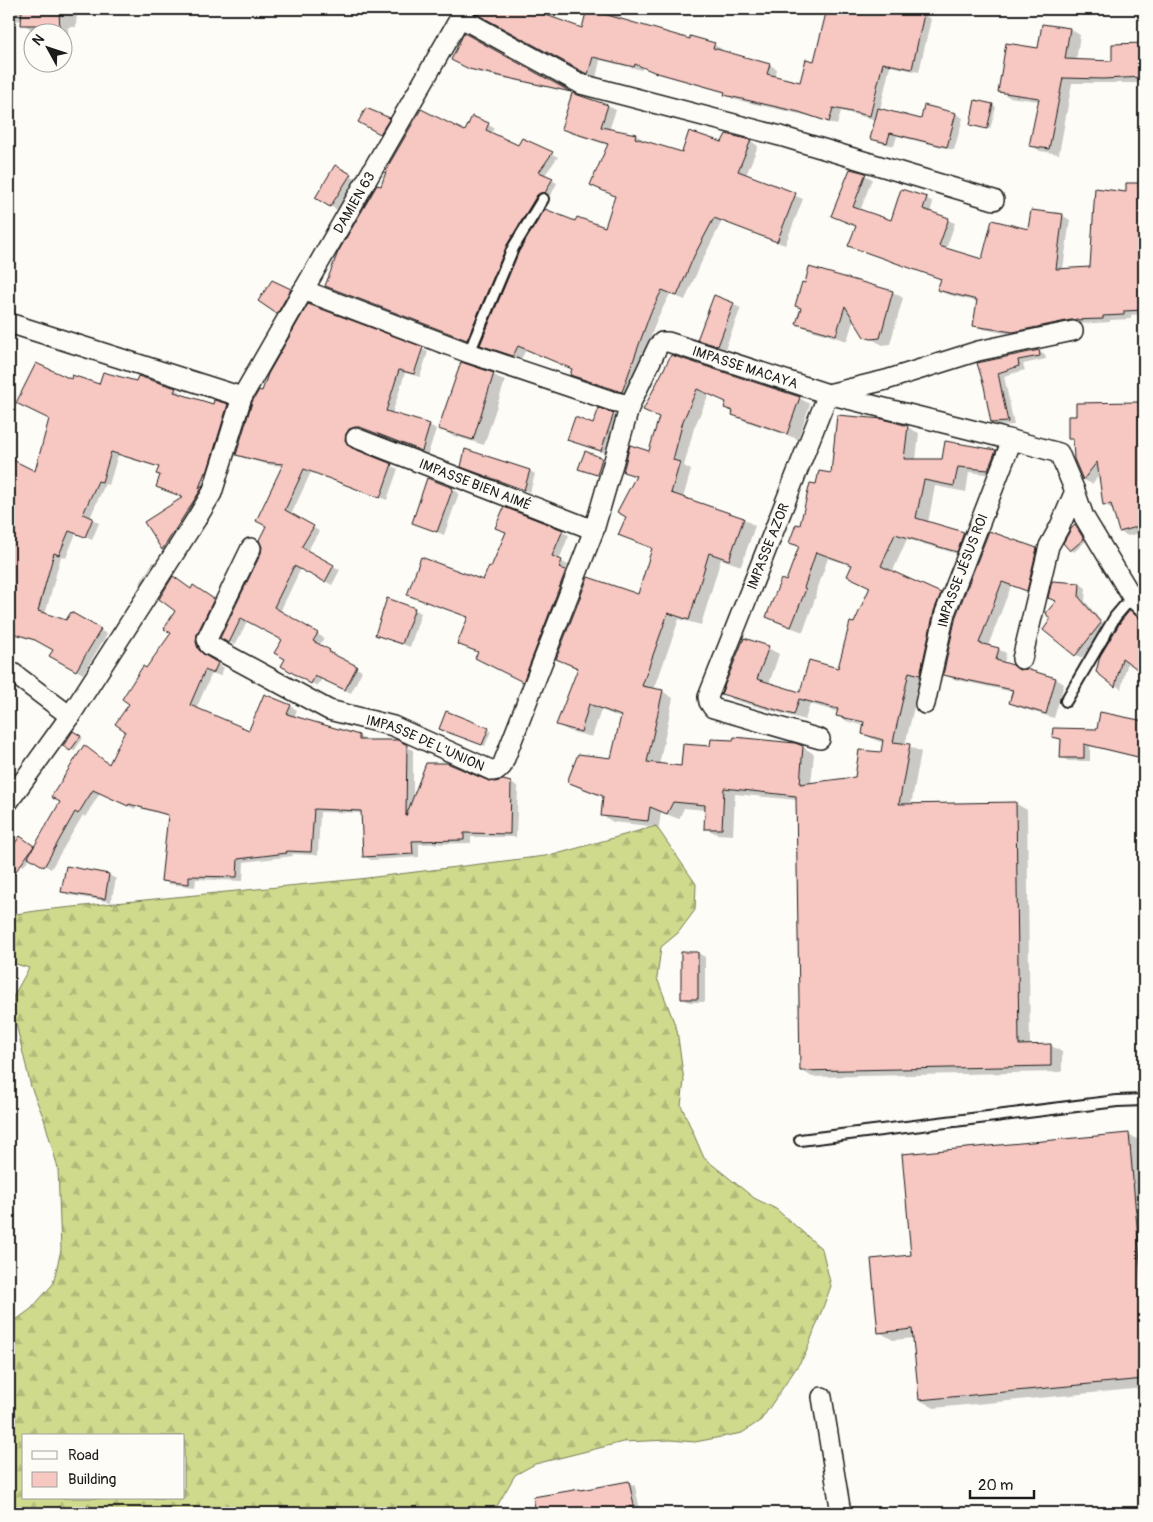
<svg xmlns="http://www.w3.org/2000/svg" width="1153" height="1522" viewBox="0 0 1153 1522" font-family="Pangolin,sans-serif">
<defs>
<pattern id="forest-firs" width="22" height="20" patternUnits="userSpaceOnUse" patternTransform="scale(1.25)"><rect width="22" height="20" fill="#cfda8d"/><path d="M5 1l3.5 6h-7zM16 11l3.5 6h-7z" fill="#b1ba79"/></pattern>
</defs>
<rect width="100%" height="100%" fill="#fdfcf7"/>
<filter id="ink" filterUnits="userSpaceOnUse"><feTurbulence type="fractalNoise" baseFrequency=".02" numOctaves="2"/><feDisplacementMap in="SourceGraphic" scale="10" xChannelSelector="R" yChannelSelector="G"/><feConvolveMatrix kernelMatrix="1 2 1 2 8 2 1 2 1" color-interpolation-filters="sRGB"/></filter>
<g filter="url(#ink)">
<path fill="url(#forest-firs)" stroke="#767b54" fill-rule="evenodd" d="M656,826L696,884L695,910L678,933L661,947L657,978L677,1030L684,1081L681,1105L704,1158L754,1198L776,1209L822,1249L831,1286L805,1355L761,1420L742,1433L695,1442L670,1440L623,1442L535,1464L515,1475L493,1513H9V1325L31,1309L53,1284L61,1250L58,1168L44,1119L31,1087L13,1011V997L29,968L16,964H9V915L43,910L359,879L553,855ZM24,1436H184V1498H24Z"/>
<path fill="#0003" fill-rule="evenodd" d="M9,9H77L76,27H68L69,53H62V32H38V29H31L23,24V20L9,21Z
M476,9H532L583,30L589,9H622L619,19L691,40L714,45L722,49L721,51L770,65L777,69L775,77L801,83L815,63L829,9H896L924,15L931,19L919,72L890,66L880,110L922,121L925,107L956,114L963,118L954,150L897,136L894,146L878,142L871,138L876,120L841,111L837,125L808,116L733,99L726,95V93L663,75L642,67V70L600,60L596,78L594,77L476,12Z
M1070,29L1080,35L1076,61L1114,62L1113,45L1144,44V83H1072L1059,154L1040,151L1031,145L1039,101L1009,97L1000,91L1039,49Z
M465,34L570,92L476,72L453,59Z
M576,96L608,106L616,110L609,130L635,135L643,139L642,141L683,153L723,144L727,135L751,141L758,146L746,175L803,199L785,245L722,221L702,261L685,300L670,294L657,319L630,395L579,379L572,374L573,369L526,350L521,359L489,349L481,344L576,222L606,229L616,196L592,185L608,145L570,133L562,129Z
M993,105L996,107L990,129L974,126Z
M473,117L494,128L491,134L518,147L523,140L558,157L544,176L557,183L551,195H546L543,198L473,342L326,286L382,188L465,133Z
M389,119L392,120L383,135L360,121Z
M336,167L357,179L337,210L317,198Z
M865,175L872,179L860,211L891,222L926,198L933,202L930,213L955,223L946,249L982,260L1029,231L1062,215L1070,220L1063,269L1091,268L1127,193V185H1144V294L1141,295L1142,314L1131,315V319L1110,320V322L1079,324L1021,336L982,329L974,325L978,302L946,294L939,290L942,279L857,249V226L833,216Z
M272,282L294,291L280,315L260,301Z
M893,292L903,298L890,344L883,345L865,336L854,318L847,341L808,329L798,323L802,309L796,306Z
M715,297L741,308L725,349L699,339Z
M422,349L428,352L420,377L405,373L392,414L429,425L436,429L428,454L368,431L361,430L351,445L353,449L398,469L387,500L311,472L291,515L319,531L308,550L309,553L340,570L332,585L301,568L280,612L324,638L319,646L335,655V656L362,671L351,693L322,679L317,686L282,665L286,659L284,640L248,620L235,645L222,638L262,553L268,526L283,466L270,465L243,458L237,455Z
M1039,351L1045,355L1046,359L1023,364L1025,370L1004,376L1014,425L999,426L992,422L985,386L978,364Z
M671,356L799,398L810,404L798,439L745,421L726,408L728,403L709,394L694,428L684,466L691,470L683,498L744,519L755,526L741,566L721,559L701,625L679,619L654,690L662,691L673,698L659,765L683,767L712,748L795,745L803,747L814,754L811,784L856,778L882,753L884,743L875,740L864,734L865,726L849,722L837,716L838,712L810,704L805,720L734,700L723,693L768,648L779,654L769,684L801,693L839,670L855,624L871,588L849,576L853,566L828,558L815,596H816L803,632L779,623L768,617L787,583L800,548L791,543L801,527L817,486L907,427L919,433L916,460H943L946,443L996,452L1007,458L1000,476L969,472L966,492L935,486L928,523L964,534L975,540L968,557L907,539L892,573L951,601L931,680L921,678L905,745L909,746L921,752L911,805L1015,803L1027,810L1030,1046L1050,1045L1062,1052V1072L812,1077L801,1070L797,800L735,794L733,835L717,834L705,828L706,810L684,808L679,819L661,812L659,827L613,822L602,815L604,797L580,788L569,782L612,760L622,718L601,710L592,737L569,731L557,724L578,669L557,659L639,596L653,549L620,534L627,516L636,478L624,471L650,453L660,418L645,410ZM848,717L871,722L870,725L848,720Z
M461,363L494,375L505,381L484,445L451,435L440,428Z
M71,381L100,385L137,383L175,389L182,393L181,396L214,405H227L234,409L214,476L170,553L163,549L146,522L185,498L157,486L162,475L160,468L118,455L109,485L105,484L90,518L99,523L92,540L76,533L66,558L61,556L45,615L66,621L71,614L107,634L83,674L51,656L54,650L43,643L19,636L13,632L22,601L9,596V541L11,533L9,531V463L10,460L36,473Z
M1139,403L1144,406V532L1128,536L1120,532L1112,509L1104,504L1100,474L1092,484L1084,480L1075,459L1074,441L1070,438L1078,417Z
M599,410L621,418L608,454L575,443L569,439L594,425Z
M585,453L609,464L604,478L580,469Z
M468,469L530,471L535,474L530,492Z
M452,489L459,493L444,535L414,522Z
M505,509L569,535L559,560L568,565L565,571L572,575L530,684L483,662L469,618L408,594L484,581L492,569L508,533L504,531Z
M1076,526L1079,528L1086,541L1074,552L1065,543Z
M1036,550L1045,554L1035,594L1011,586L988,646L998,649L1006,653L1004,664L1020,671H1026L1056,679L1064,684L1054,718L1018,707L1010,702L1013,692L953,679L944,674L957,617Z
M153,562L161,567L148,588L140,583Z
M1080,584L1086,588L1085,601L1106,627L1082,658L1076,655L1052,620L1057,602L1050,598Z
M191,590H200L220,603L203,646L205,654L210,659L224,668L220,676L212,673L196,709L250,731L290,706L297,710L294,718L359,737L366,740L406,746L413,750V801L489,783H511L518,787L516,837H471V843L419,844V857L371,860L364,856L363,813L320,812L318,855L292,854L293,856L244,862L243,881L196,879L195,887L169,884L163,880L169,816L136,807L135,809L100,793L85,817L83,815L51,869L30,857L24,866L9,856L21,838L35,847L62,802L85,747L110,765L126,730L131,704L147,670L172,633Z
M414,609L421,613L410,647L376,634Z
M1130,612L1144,620V673L1128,661L1121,689L1098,672Z
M1144,716V759L1090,746V761H1068L1062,757V740L1053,736L1098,731L1142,722Z
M444,730H488L491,731L485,746Z
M74,732L83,738L74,751L64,745Z
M109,875L116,879L111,902L69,895L62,891Z
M698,953L705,957V1002H689L682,998Z
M1129,1134L1143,1143L1144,1157V1388L934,1408L920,1400L914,1338L893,1340L879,1332L912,1256Z
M628,1482L635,1486L640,1510L620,1513H537L535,1498Z"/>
<path fill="#f7c7c1" stroke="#1c1c1c" d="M22,9H59L60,32H37V25H21Z
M476,9H540L538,12L582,28L587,9H605L604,14L690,39V36L715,43L713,48L770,64L767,74L800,82L806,59L814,61L827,9H902L924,14L912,69L883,63L870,116L833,108L829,122L799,112L724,95L725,92L654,72L635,64L634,67L593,57L588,74L585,73L475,13Z
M1042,24L1070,28L1065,59L1112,61V44L1144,43V77L1103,79L1063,78L1049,149L1029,146L1039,98L998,92L1006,43L1038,48Z
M464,33L571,92L469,69L451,60Z
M572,93L608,105L601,127L636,134L635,138L682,152L689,131L722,142L726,134L751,140L738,171L796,193L777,242L714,218L694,256L677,296L662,290L650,314L622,392L570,375L572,369L518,346L513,356L480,345L519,251L545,209L575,221L577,217L605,227L615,196L590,185L608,144L561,129Z
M975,100L993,104L987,129L970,125Z
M924,105L956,113L947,147L890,133L887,143L870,139L878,108L921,119Z
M366,108L390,118L380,134L358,122Z
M421,109L465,131L472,116L489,123L486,130L518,145L522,138L553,152L539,172L553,178L545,193H540L537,195L507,245L467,340L325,286L338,252L377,185L381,186L388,166Z
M335,165L351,174L330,207L315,198Z
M850,169L866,173L853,207L891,220L901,189L927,197L923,209L949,218L939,246L982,259L992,220L1028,229L1031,210L1063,214L1056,269L1090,267L1095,188L1126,192V183H1144V310L1124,311V315L1103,316V319L1071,320L1013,332L973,326L977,300L937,290L941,279L848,246L856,226L831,216Z
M809,267L893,291L880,338L871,339L864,337L845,306L836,335L796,324L801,308L795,306L802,282L805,283Z
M272,280L291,289L277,314L258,301Z
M714,295L734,303L718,346L697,340Z
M308,304L423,347L414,374L399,370L386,411L430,424L422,451L360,427H355L349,429L346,434L345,440L348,445L352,448L392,464L380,498L304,469L285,510L314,526L302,546L303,548L334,565L325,582L294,566L274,607L318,633L313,641L330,650L329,652L357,666L345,690L315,676L311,684L281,666L285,659L274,653L282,640L241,618L229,643L220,638L261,553L262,547L259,540L266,526L256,521L283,464L263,462L236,455L252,402L259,390L262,391L268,374Z
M1039,350L1040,356L1018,360L1019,366L998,373L1008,422L991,423L984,386L977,363Z
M671,355L800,397L787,434L732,415L733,411L724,408L726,402L697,389L683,421L673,460L680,462L671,493L744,518L729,560L709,553L689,620L668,613L642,686L663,690L647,762L681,766L683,744L710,746L711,739L733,740L734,737L795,743L803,746L800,784L855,777L859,750L881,752L883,740L862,734L864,722L836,716L838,709L799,699L794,715L721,694L744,638L769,646L757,679L800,692L809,660L838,668L850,622L854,623L870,587L847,576L852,565L816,552L804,588L806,589L791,627L766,617L781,579L786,581L799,546L789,543L796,524L800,525L810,483L816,484L819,471L831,473L837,415L883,419L908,426L904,459H942L945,441L996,450L988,470L958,467L954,486L924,480L916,518L964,532L957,552L895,534L881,566L941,593L934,611L920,675L909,672L893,742L910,744L899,804L1016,802L1019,1045L1051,1044V1066L800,1071L796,796L724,788L722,829H704L705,805L673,802L667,814L650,807L648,821L601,816L603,796L567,782L578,754L611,758L621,716L589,704L581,732L556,725L578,668L556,659L588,577L638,594L652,548L618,535L626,517L617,512L636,476L623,472L630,445L649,451L659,417L643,410Z
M461,362L494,373L473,440L438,429Z
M36,363L71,379L72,375L99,384L103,372L136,381L138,376L176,388L174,392L213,404L214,400L228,404L207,473L205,472L199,488L203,485L202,488L162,550L144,522L183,497L156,487L160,475L156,474L159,467L111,452L102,482L98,481L83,514L93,518L85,537L69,531L59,555L54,553L38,611L66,620L71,612L101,629L76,671L49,656L53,650L35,640L9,632V458L35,471L49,419L16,403Z
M1139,402L1142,457H1144V525L1119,532L1111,504L1103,505L1097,462L1083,480L1074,459L1073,439H1068V416H1076V403Z
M599,408L614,413L601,451L567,440L575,417L593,424Z
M465,449L530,470L524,490L461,467Z
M585,451L602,458L597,475L578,469Z
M427,478L453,488L437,532L412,523Z
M504,507L563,530L552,556L562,560L559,568L566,570L523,682L475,658L478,652L457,644L468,617L407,595L421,557L483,580L489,566L491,567L506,532L495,528Z
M1075,525L1084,539L1070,551L1063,543L1071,529Z
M989,531L1037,548L1027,591L1002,582L979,643L999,648L996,660L1013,665L1019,670L1026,669L1056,678L1046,714L1009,703L1013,690L943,675L956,616Z
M173,576L191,589L193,585L214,599L197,634L196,642L198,649L203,654L218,663L213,674L205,670L190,705L249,730L264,694L291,705L287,714L359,735V740H398L407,745L406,816L426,763H447L489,781L495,782L503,780L511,782L510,834L464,833V840L412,841L413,854L363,857L361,811L314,809L311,852L286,851L287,853L238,859L237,877L189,876V884L161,881L168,815L129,804L128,806L93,790L78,814L75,812L44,867L28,857L60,802L51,797L84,745L109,764L125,731L115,724L129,704L122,699L143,666L146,668L171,633L164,629L175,611L159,599Z
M1052,581L1080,583L1079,597L1101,623L1075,656L1043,630L1050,620L1046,613L1056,601L1048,598Z
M387,598L415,608L402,644L375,635Z
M1130,610L1137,617L1144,619V674L1122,658L1115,687L1096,672L1100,656L1121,621Z
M446,711L489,728L482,745L439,729Z
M1100,712L1144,721V748L1142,758L1084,744V758H1060L1061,739L1052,737L1053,728L1097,729Z
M73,731L81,736L70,751L63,746Z
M20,836L34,846L9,881V852Z
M66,866L109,874L105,899L61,892Z
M681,952H698V999H681Z
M1129,1133L1144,1308V1379L919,1400L912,1329L878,1333L871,1259L911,1255L902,1154Z
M629,1481L634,1506L600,1513H536L533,1497L580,1489L581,1490Z"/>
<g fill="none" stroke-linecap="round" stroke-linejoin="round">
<defs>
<path id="service" d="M469,353L513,248L543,199
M1066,701L1115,617L1132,597
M800,1140L1117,1101L1144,1100"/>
<g id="minor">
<path d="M461,18L581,84L780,136L994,200"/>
<path id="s1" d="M303,290L469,353L612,401L630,405L658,346L662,342H668L828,394L1012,440L1059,453L1075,491L1084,517L1132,597L1144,608"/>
<path d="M9,323L242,397"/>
<path id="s2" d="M356,438L594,530"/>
<path id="s3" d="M251,548L207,639L209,645L329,710L393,726L493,771L498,770L502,766L594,530L630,405"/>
<path d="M1022,659L1049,546L1060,526L1075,491"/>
<path d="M9,670L70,716"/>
<path id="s4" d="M925,704L945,613L1012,440"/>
<path id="s5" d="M820,739L713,708L709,702L708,697L828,394L886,380L978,351L1073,331"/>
<path id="s6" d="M9,801L70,716L197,518L212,493L242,397L465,9"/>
<path d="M822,1397L841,1513"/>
</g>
</defs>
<use href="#service" stroke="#1c1c1c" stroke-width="14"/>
<use href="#minor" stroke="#1c1c1c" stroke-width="22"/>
<use href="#service" stroke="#fdfcf7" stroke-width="10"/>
<use href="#minor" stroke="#fdfcf7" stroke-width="19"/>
</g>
</g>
<g text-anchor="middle" stroke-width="4.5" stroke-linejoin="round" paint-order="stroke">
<g font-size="14" fill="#1c1c1c" stroke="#fdfcf7">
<text dy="5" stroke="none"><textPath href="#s6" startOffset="694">DAMIEN 63</textPath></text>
<text dy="5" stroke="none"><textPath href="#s1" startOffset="505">IMPASSE MACAYA</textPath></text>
<text dy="5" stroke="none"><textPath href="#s2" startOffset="128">IMPASSE BIEN AIMÉ</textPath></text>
<text dy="5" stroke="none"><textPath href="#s5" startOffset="286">IMPASSE AZOR</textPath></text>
<text dy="5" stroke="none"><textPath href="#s4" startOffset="139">IMPASSE JÉSUS ROI</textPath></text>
<text dy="5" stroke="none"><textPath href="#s3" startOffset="346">IMPASSE DE L'UNION</textPath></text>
</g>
</g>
<rect width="1153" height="1522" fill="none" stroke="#fdfcf7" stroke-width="30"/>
<rect x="15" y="15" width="1123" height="1492" fill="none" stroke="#1c1c1c" stroke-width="2" filter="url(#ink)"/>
<rect x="22" y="1434" width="162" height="65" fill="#fdfcf7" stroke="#a3a29f"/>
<rect x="32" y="1451" width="25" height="8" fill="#fdfcf7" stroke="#a3a29f"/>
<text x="68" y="1460" font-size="15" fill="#1c1c1c">Road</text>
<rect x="32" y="1472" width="25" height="15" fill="#f7c7c1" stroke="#a3a29f"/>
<text x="68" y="1484" font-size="15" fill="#1c1c1c">Building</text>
<g transform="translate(48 48) rotate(310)"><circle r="24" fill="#fdfcf7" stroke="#a3a29f"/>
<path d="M0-4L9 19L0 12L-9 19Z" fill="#1c1c1c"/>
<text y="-8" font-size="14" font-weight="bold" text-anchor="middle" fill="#1c1c1c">N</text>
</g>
<path d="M970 1490v8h64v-8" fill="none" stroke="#1c1c1c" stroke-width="2.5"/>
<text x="978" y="1490" font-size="15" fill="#1c1c1c" stroke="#fdfcf7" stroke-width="4" paint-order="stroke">20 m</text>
</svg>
